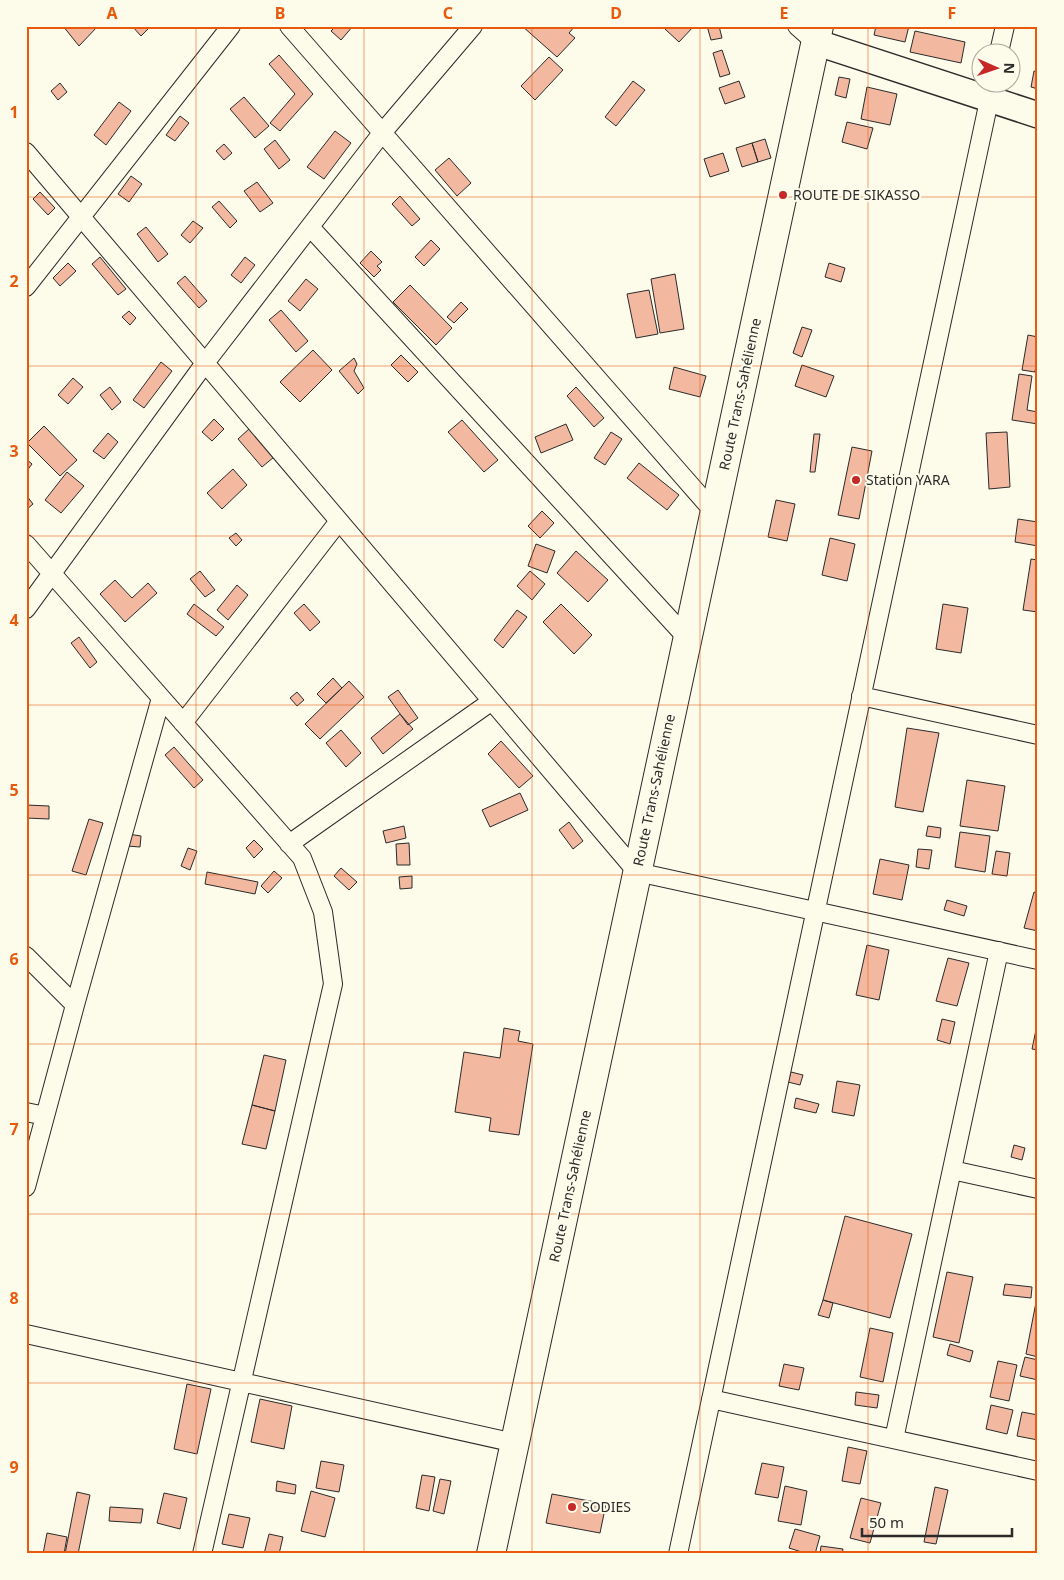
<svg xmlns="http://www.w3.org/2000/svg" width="1064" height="1580" viewBox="0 0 1064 1580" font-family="'Noto Sans',sans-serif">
<rect width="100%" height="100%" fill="#fdfbea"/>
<path fill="#f2b8a0" stroke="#2b2b2b" d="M63,26H98L79,46Z
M132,26H150V27L141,36Z
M336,26H353L341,40L331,31Z
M522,26H575L569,33L575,38L557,57Z
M668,26H694L679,42L665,29Z
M707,26H719L722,38L711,40Z
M876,26H909L905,42L874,35Z
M915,31L965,42L961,63L910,52Z
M722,50L730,74L720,77L713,53Z
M279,55L313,94L280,131L270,123L295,94L269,64Z
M549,57L563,70L535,100L521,86Z
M1034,71L1038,72V89L1031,87Z
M839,77L850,79L846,98L835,95Z
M633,81L645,90L616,126L605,117Z
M739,81L745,97L725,104L719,88Z
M60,83L67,92L58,100L51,91Z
M867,87L897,94L890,125L861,119Z
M244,97L269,126L255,138L230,109Z
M119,102L131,111L106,145L94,135Z
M180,116L189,123L175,141L166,135Z
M847,122L873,128L867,149L842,142Z
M335,131L351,143L324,179L307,167Z
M765,139L771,158L758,162L752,143Z
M275,140L290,160L279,169L264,149Z
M752,143L758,162L742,167L736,148Z
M224,144L232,153L224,160L216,151Z
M723,153L729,171L710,177L704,159Z
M449,158L471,183L457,196L435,170Z
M131,176L142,184L129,202L118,194Z
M257,182L273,203L260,212L244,191Z
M40,192L55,208L48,215L33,199Z
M400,196L420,219L412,226L392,204Z
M219,201L237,221L230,228L212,207Z
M193,221L203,228L190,243L181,235Z
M146,227L168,254L158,262L137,234Z
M431,240L440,249L424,266L415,257Z
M371,251L382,262L377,266L381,270L374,277L360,263Z
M100,257L126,289L118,295L92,264Z
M245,257L255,265L241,283L231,275Z
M68,263L76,271L60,286L53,278Z
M829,263L845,268L841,282L825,277Z
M675,274L684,329L660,333L651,279Z
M185,276L207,301L199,308L177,283Z
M306,279L318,289L300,311L288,301Z
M410,285L452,328L436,345L393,302Z
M649,290L658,334L636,338L627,294Z
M461,302L468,309L454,323L447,317Z
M281,310L308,341L296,352L269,320Z
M129,311L136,318L130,325L122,317Z
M802,327L812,330L802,357L793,353Z
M1028,335L1038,337V351L1035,372L1022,370Z
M313,350L332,370L300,402L280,382Z
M401,355L418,372L408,382L391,365Z
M354,358L357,364L354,371L364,388L358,394L339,371Z
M161,362L172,371L144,408L133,400Z
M802,365L834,376L826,397L795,386Z
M674,367L706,376L700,397L669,389Z
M1019,374L1032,376L1027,410L1038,412V424L1012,420Z
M73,378L83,387L68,404L58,395Z
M110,387L121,402L112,410L100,395Z
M576,387L604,418L594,427L567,396Z
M214,419L224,429L212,441L202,432Z
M462,420L498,460L484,472L448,432Z
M566,424L573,440L541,453L535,437Z
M44,426L77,460L60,476L27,443Z
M249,429L274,457L262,467L238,439Z
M611,432L622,439L605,465L594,458Z
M1007,432L1010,487L989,489L986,433Z
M108,433L118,442L104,459L93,451Z
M814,434H820L815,472H810Z
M852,447L872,451L859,519L838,515Z
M26,459L32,464L26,472Z
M639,463L679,495L667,510L627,478Z
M233,469L247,485L222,509L207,493Z
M67,472L84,486L61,513L45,500Z
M26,495L33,504L26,510Z
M776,500L795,504L787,541L768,537Z
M542,511L554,523L540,538L528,526Z
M1018,519L1038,522V546L1015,542Z
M236,533L242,540L236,546L229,538Z
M830,538L855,544L847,581L822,575Z
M536,544L555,551L547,573L528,566Z
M576,551L608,580L588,602L557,573Z
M1031,559L1038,560V612L1023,610Z
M200,571L215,590L205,597L190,579Z
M530,571L545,584L532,600L517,586Z
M115,580L132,598L148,583L157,593L125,622L100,594Z
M237,585L248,595L228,620L217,610Z
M194,604L224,627L216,636L187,614Z
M304,604L320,622L310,631L294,613Z
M561,604L592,635L574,654L543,622Z
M943,604L968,608L961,653L936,649Z
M517,610L527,617L503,648L494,640Z
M79,637L97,662L90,668L71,643Z
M333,678L342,688L326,703L317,694Z
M349,681L364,697L320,739L305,724Z
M398,690L418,718L408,725L388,697Z
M297,692L304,700L297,706L290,698Z
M400,714L413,729L383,754L371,738Z
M907,728L939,733L923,812L895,807Z
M341,730L361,753L346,767L326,743Z
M501,741L533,776L519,788L488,754Z
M174,747L203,780L194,788L165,755Z
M967,780L1005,786L998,831L960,826Z
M520,793L528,810L490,827L482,810Z
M26,805L49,806V819L26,818Z
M89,819L103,823L86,875L72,871Z
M569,822L583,841L573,849L559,830Z
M404,826L406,838L386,843L383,831Z
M928,826L941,828L940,838L926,836Z
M960,832L990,836L985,872L955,867Z
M128,834L141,836L140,847L127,846Z
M254,840L263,849L254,858L246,848Z
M409,843L410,865H397L396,844Z
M188,848L197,851L190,870L181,866Z
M918,849L932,850L929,869L916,867Z
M996,851L1010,853L1007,876L992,874Z
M880,859L909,865L902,900L873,894Z
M341,868L357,882L349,890L334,876Z
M274,871L282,878L268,893L261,886Z
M207,872L258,882L255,894L205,884Z
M412,876V888L400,889L399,877Z
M1034,892L1038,893V931L1024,928Z
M947,900L967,906L964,916L944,910Z
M867,945L889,950L879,1000L856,995Z
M948,958L969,963L957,1006L936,1001Z
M942,1019L955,1022L950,1044L937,1040Z
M1038,1020V1050L1032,1049Z
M504,1028L520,1031L518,1041L533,1044L519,1135L489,1131L491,1118L455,1112L464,1052L500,1058Z
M264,1055L286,1060L275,1111L252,1105Z
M791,1072L803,1075L800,1085L788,1082Z
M837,1081L860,1085L854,1116L832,1112Z
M796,1098L819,1104L816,1113L794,1108Z
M252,1105L275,1111L266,1149L242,1144Z
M1014,1145L1025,1148L1022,1160L1011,1157Z
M845,1216L912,1234L890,1318L823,1300Z
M947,1272L973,1277L959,1343L933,1337Z
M1005,1284L1032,1287L1031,1298L1003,1295Z
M1037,1297H1038V1357L1026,1354Z
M823,1300L833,1303L829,1318L818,1315Z
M870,1328L893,1333L883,1382L860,1377Z
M950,1344L973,1351L970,1362L947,1355Z
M1025,1357L1038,1360V1380L1020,1376Z
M998,1361L1017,1365L1009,1401L990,1397Z
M784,1364L804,1368L799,1390L779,1386Z
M187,1384L211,1389L197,1454L174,1449Z
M856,1392L879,1395L877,1408L855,1405Z
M260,1399L292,1406L284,1449L251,1442Z
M991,1405L1013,1410L1007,1434L986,1429Z
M1022,1412L1038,1415V1440L1017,1436Z
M848,1447L867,1451L860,1484L842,1481Z
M321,1461L344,1465L339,1492L316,1488Z
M762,1463L784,1467L778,1498L755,1494Z
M422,1475L435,1477L429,1511L416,1508Z
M440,1479L451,1481L444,1514L433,1511Z
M277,1481L296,1485L295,1494L276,1491Z
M785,1486L807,1491L801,1525L778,1521Z
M935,1487L948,1490L936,1544L924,1542Z
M311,1491L335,1498L325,1537L301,1531Z
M77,1492L90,1495L78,1554H65Z
M164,1493L187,1498L180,1529L157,1523Z
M552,1494L606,1504L600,1533L546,1523Z
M861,1498L881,1503L870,1543L850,1538Z
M110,1507L143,1509L141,1523L109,1521Z
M229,1514L250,1518L243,1548L222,1544Z
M795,1529L820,1536L815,1554H808L789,1548Z
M47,1533L67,1537L64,1554H43Z
M269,1534L283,1537L279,1554H264Z
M821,1546L843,1549L842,1554H820Z"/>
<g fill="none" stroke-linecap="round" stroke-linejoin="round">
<defs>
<path id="street" d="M289,26L714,512
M797,26L815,42
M999,52L1005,26
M26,152L637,872L1038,960
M310,227L687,638
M26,287L231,26
M26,544L302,858L323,912L333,984L202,1554
M26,609L205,363L382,133L473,26
M861,696L1038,735
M183,723L339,521
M289,844L492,701
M26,956L75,1005
M26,1112L45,1116
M952,1170L1038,1189
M26,1187L75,1005L161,698
M26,1334L515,1443
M711,1399L1038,1471
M894,1439L999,951
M678,1554L993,82"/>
<path id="secondary" d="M815,42L1038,115"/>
<path id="highway" d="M491,1554L819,26"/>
</defs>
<use href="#street" stroke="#2b2b2b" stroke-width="20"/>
<use href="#secondary" stroke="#2b2b2b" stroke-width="28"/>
<use href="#highway" stroke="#2b2b2b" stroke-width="30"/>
<use href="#street" stroke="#fdfbea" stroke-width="18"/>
<use href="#secondary" stroke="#fdfbea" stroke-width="25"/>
<use href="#highway" stroke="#fdfbea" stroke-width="28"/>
</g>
<path fill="none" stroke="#e8590c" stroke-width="1" stroke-opacity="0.55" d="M196,26V1554M364,26V1554M532,26V1554M700,26V1554M868,26V1554M26,197H1038M26,366H1038M26,536H1038M26,705H1038M26,875H1038M26,1044H1038M26,1214H1038M26,1383H1038"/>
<g fill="#c62828" stroke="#fdfbea" stroke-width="2">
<circle cx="783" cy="195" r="5"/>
<circle cx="856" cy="480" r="5"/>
<circle cx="572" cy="1507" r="5"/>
</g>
<g text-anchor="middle" stroke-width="4" stroke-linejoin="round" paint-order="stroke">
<g font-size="14" fill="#2b2b2b" stroke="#fdfbea" text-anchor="start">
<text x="793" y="200">ROUTE DE SIKASSO</text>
<text x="866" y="485">Station YARA</text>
<text x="582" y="1512">SODIES</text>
</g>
<g font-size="14" fill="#2b2b2b" stroke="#fdfbea">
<text transform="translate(740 394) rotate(-78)" y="5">Route Trans-Sahélienne</text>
<text transform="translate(654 790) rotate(-78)" y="5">Route Trans-Sahélienne</text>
<text transform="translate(570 1186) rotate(-78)" y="5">Route Trans-Sahélienne</text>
</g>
</g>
<rect width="1064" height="1580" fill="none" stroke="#fdfbea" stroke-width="55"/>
<g transform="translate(996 68) rotate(92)"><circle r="24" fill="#fdfbea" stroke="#a9a89e"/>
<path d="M0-4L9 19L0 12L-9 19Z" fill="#c62828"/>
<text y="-8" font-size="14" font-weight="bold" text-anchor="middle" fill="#2b2b2b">N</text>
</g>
<path d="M862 1528v8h150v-8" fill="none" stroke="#2b2b2b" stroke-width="2.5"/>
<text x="869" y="1528" font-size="15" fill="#2b2b2b" stroke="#fdfbea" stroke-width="4" paint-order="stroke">50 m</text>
<rect x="28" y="28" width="1008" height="1524" fill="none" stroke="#e8590c" stroke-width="2"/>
<g font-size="16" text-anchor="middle" font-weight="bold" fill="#e8590c">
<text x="112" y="19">A</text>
<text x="280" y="19">B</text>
<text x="448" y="19">C</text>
<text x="616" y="19">D</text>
<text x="784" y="19">E</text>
<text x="952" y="19">F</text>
<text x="14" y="118">1</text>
<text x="14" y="287">2</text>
<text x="14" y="457">3</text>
<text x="14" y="626">4</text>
<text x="14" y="796">5</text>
<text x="14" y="965">6</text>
<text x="14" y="1135">7</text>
<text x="14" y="1304">8</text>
<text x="14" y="1473">9</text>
</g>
</svg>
